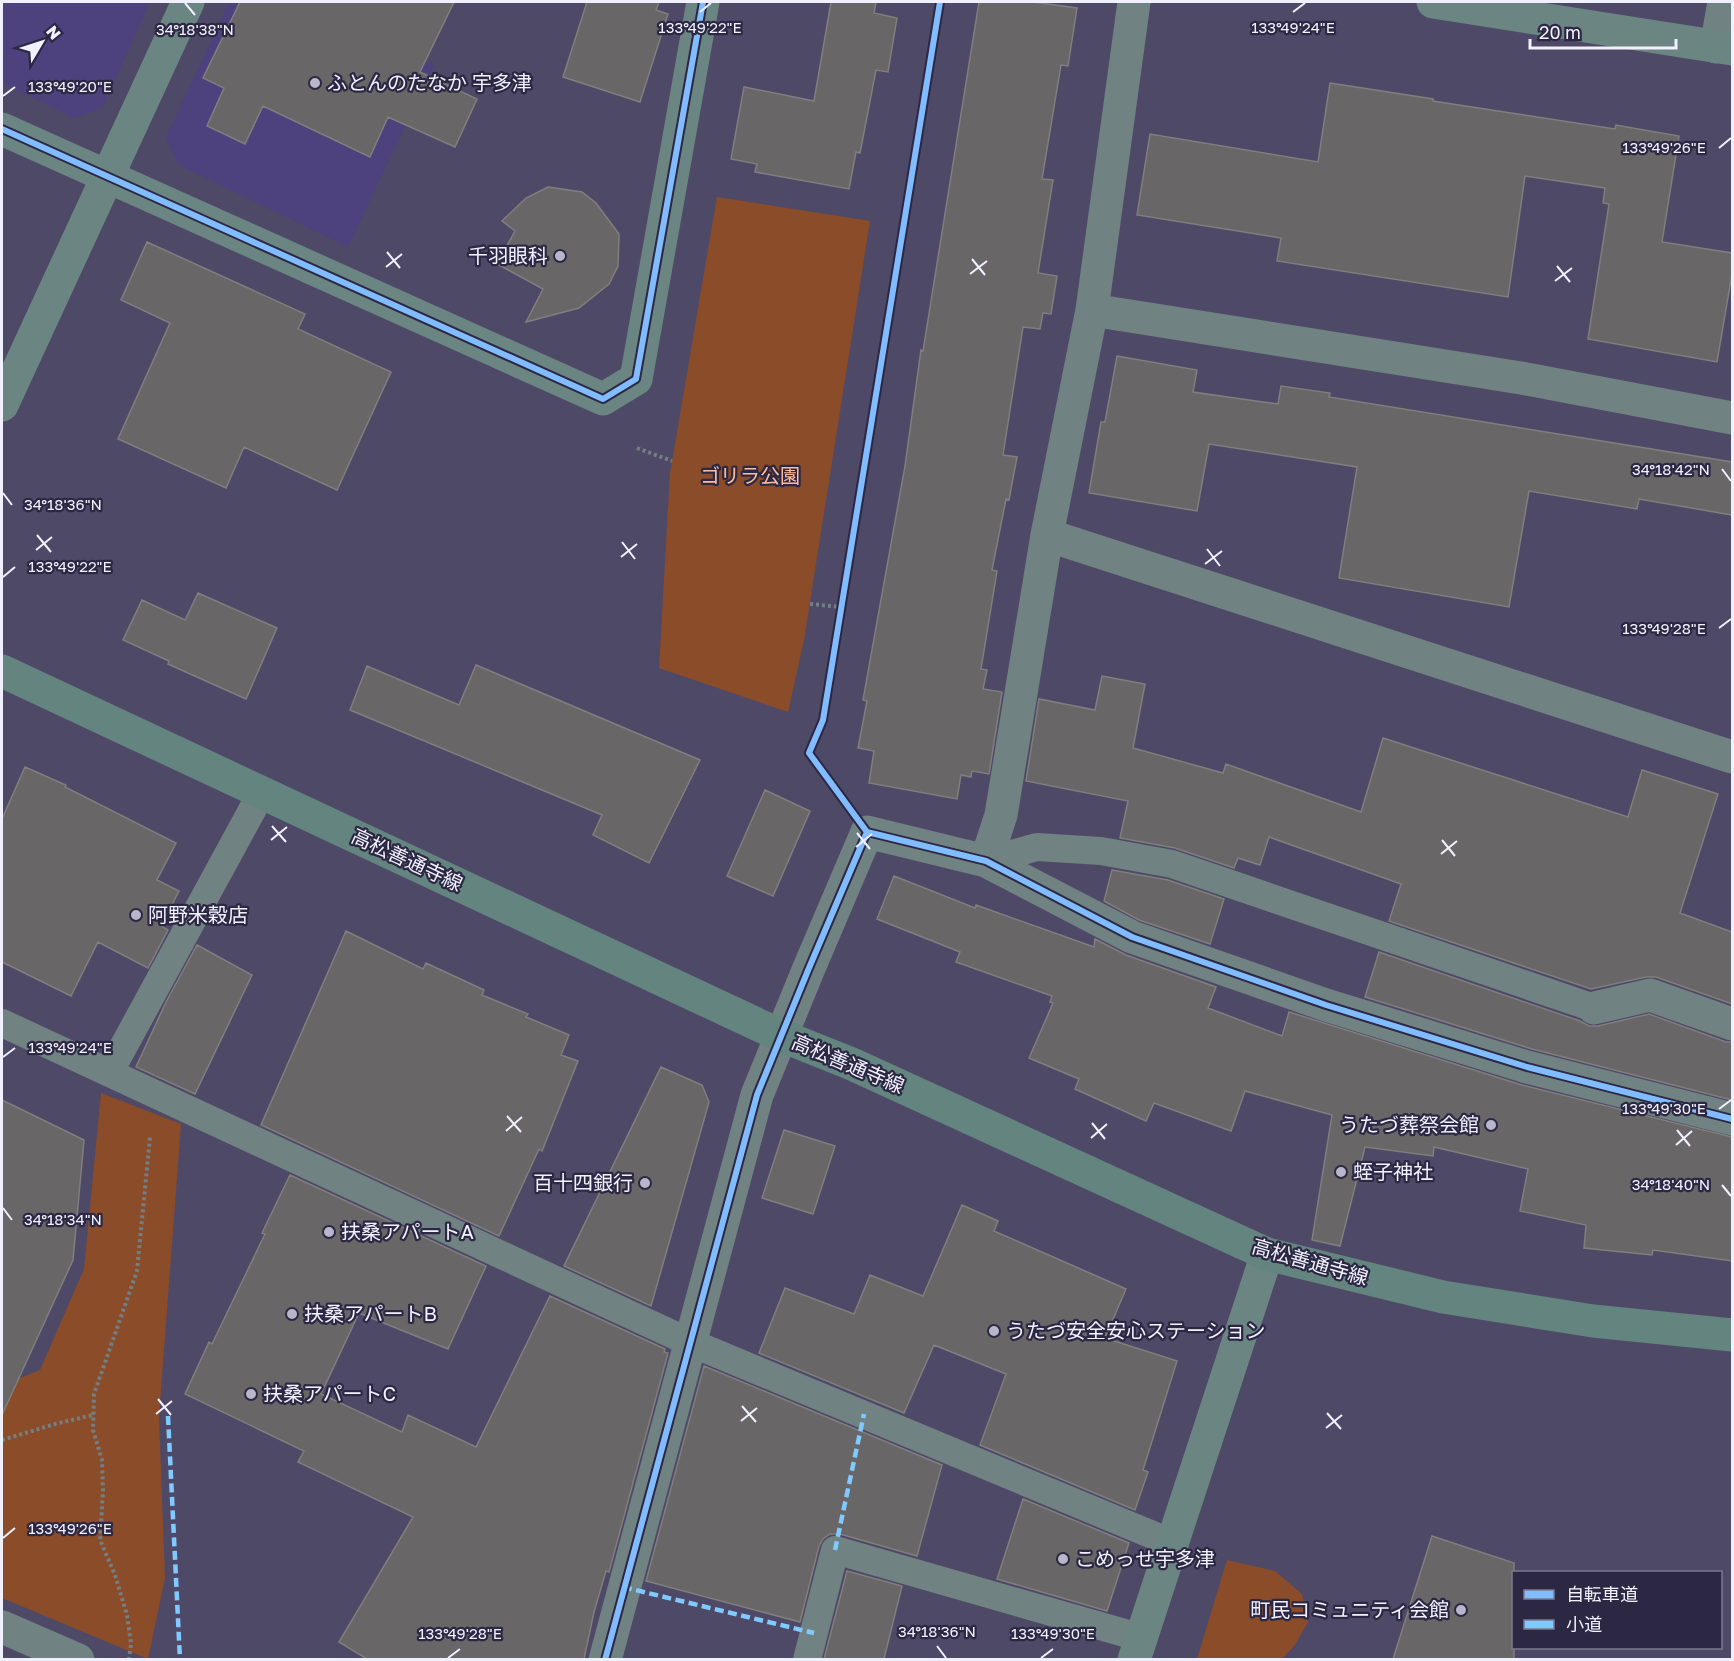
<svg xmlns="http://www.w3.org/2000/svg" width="1734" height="1661" viewBox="0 0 1734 1661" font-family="'Golos Text','Noto Sans JP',sans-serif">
<rect width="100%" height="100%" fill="#4f4968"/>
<path fill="#4d427e" d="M2,2H150L103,107L75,118L2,83Z
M229,2H393L378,36L434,65L348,247L179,165L166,138Z"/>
<path fill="#8a4c29" d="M717,197L870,221L804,640L788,712L659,668L670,473Z
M101,1093L181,1124L159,1416L165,1578L148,1659L2,1598V1385L40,1370L84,1269Z
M1227,1560L1275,1571L1302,1594L1308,1622L1295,1645L1282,1659H1197Z"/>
<path fill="#686667" stroke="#807e7e" stroke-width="1.5" d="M240,2H454L420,72L477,99L455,147L388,117L370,157L263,106L245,144L207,126L224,88L203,78Z
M587,2H659L656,10L668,14L640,102L563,77Z
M831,2H876L874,13L897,18L888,72L876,70L860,153L856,152L849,189L755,172L757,164L731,159L744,87L814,101Z
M979,2H1033L1077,8L1068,66L1061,65L1042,179L1053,180L1038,273L1057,276L1051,314L1043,313L1040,329L1023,327L1003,455L1017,457L1009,500L1006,499L992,570L997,571L981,669L987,670L983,689L1002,692L989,774L972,771L971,777L961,775L957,799L869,783L874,751L858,748L867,701L863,700L905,466L921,350L923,351Z
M1330,83L1433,99V101L1615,129L1616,125L1679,136L1662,242L1732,253V274L1717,362L1588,339L1609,204L1603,203L1605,188L1525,176L1508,297L1277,261L1281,238L1137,215L1150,134L1318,162Z
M548,187L582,192L596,203L619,234L618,266L609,284L579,308L526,322L543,289L497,264L515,231L502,221L526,198Z
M147,242L305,314L298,329L391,372L337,490L244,447L226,488L118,439L170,323L121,300Z
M1117,356L1197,370L1193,392L1278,404L1281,386L1330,393L1329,397L1732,462V515L1639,499L1637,509L1529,491L1509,607L1339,578L1357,467L1209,444L1197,511L1089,493L1101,422H1105Z
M198,593L277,628L246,699L168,664L169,661L123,640L142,600L185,620Z
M476,665L700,760L649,863L593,835L602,815L350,710L367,666L459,705Z
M1102,676L1145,684L1133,748L1223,773L1226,764L1361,812L1383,738L1628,817L1642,770L1718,794L1680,913L1732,932V1004L1656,977H1646L1591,989L1389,921L1401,884L1269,837L1260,865L1238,858L1234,868L1175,848L1120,838L1128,801L1026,781L1039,699L1095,710Z
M25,767L66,785L65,787L176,843L157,880L179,891L161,926L168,930L148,968L98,942L71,996L2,962V819Z
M765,790L810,811L773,896L727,876Z
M1112,870L1168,880L1224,899L1210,944L1139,920L1104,901Z
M894,876L975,908L976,905L1094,947L1095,939L1126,955L1216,987L1208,1008L1282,1036L1289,1012L1522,1085L1732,1137V1261L1653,1250L1652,1255L1584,1248L1586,1225L1520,1211L1528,1169L1434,1147L1433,1156L1365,1147L1340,1246L1312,1240L1332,1115L1245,1091L1231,1131L1154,1103L1146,1121L1075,1089L1079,1079L1029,1058L1053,1003L1050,1002L1052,996L956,962L960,952L877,919Z
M346,931L423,969L426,963L484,990L482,995L528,1014L526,1017L569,1035L561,1055L578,1061L542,1151L539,1149L499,1236L261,1125Z
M197,945L252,975L195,1094L136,1067L166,1002Z
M1379,952L1580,1021L1589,1026H1598L1649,1014L1726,1042H1732V1100L1532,1049L1365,997Z
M661,1067L702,1085L709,1102L651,1306L564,1266Z
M2,1100L84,1140L73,1260L2,1415Z
M784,1130L835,1146L813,1214L762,1198Z
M290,1175L486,1266L448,1349L359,1313L321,1394L402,1432L408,1415L476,1447L550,1296L665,1349L664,1352L668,1353L609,1572L606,1571L594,1612L584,1659H367L339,1642L413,1517L298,1462L304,1451L185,1394L209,1342L212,1344L265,1234L262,1233Z
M962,1205L998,1221L994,1231L1126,1289L1105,1338L1177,1361L1143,1470L1148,1472L1135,1510L980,1445L1006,1374L934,1345L904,1413L759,1353L785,1288L854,1314L870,1275L923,1296Z
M704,1366L942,1465L917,1556L840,1534H830L823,1539L819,1546L800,1622L646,1581Z
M1023,1499L1129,1543L1107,1611L997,1579Z
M1432,1536L1514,1563V1659H1393Z
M847,1571L902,1586L884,1659H824Z"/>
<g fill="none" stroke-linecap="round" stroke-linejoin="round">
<path stroke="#747f84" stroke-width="4" stroke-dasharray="3 3" stroke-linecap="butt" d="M637,448L672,461
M810,604L842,607
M2,1440L55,1424L93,1415
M129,1660L131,1644L127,1615L115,1575L100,1540L103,1490L102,1460L93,1430L94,1394L137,1271L150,1137"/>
<path stroke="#708282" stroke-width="28" d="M986,861L1037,847L1101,851L1172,864L1594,1008
M2,1023L689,1342L1172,1543
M109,1073L262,792
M807,1660L835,1550L1142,1638"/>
<path stroke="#708282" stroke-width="33" d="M1716,47L1724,2
M1092,310L1521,378L1732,418
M1047,535L1732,757
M986,861L1001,815L1047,535L1092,310L1134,2
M1594,1008L1650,995L1732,1024
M2,1627L78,1660
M605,1660L757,1095L809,968L867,832L986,861L1132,937L1326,1005L1527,1067L1732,1119"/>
<path stroke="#6b8582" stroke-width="33" d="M1433,2L1732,49
M2,129L603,399L636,379L703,2
M2,405L188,2
M1134,1660L1267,1254"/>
<path stroke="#63847f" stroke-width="33" d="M2,671L782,1036L852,1064L1267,1254L1443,1297L1593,1321L1732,1335"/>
<path stroke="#80caff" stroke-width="4.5" stroke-dasharray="9 4.5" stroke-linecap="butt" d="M168,1416L180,1660
M835,1550L864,1414
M623,1587L814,1633"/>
<defs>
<path id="cycleway" d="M2,129L603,399L636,379L703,2
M867,832L809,753L823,720L940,2
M605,1660L757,1095L809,968L867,832L986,861L1132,937L1326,1005L1527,1067L1732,1119"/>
</defs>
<use href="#cycleway" stroke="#2c2843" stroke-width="10"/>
<use href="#cycleway" stroke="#80bcff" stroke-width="6"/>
</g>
<path fill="none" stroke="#f1f0fe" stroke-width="2" d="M185,3L195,15M700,12L711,3M1293,12L1305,3M3,96L15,87M1719,148L1731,138M387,252L400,268M972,259L985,275M1557,266L1570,282M386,267L402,254M970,274L987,261M1555,281L1572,268M1722,469L1731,481M3,493L12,505M37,535L51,552M622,542L635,559M1207,549L1220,566M36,550L52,537M621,557L637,544M1205,564L1222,551M3,577L15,567M1719,628L1731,619M272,826L286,842M857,833L870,849M271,840L287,827M1442,840L1455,856M856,847L872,834M1441,854L1457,841M3,1057L15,1048M1719,1109L1731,1100M507,1116L521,1132M1092,1123L1105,1139M1677,1130L1690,1146M506,1131L522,1117M1091,1138L1107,1124M1676,1145L1692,1131M1722,1185L1731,1196M3,1208L12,1220M158,1399L171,1415M742,1406L756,1422M1327,1413L1341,1429M156,1414L172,1401M741,1421L757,1408M1326,1428L1342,1415M3,1538L15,1528M937,1646L946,1658M448,1658L460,1649M1041,1658L1053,1649"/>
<g fill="#b8b6ca" stroke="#2c2843" stroke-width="2">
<circle cx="315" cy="83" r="6"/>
<circle cx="560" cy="256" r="6"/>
<circle cx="136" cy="915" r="6"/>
<circle cx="1491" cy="1125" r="6"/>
<circle cx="1341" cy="1172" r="6"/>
<circle cx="645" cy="1183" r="6"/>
<circle cx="329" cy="1232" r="6"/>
<circle cx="292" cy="1314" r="6"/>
<circle cx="994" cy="1331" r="6"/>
<circle cx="251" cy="1394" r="6"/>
<circle cx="1063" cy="1559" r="6"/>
<circle cx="1461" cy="1610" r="6"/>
</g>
<g text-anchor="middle" stroke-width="4.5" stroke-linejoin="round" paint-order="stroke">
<g font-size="20" fill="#f1f0fe" stroke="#2c2843" text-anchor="start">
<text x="327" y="90">ふとんのたなか 宇多津</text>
<text x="548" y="263" text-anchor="end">千羽眼科</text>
<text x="148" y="922">阿野米穀店</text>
<text x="1479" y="1132" text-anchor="end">うたづ葬祭会館</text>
<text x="1353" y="1179">蛭子神社</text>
<text x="633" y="1190" text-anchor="end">百十四銀行</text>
<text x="341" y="1239">扶桑アパートA</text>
<text x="304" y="1321">扶桑アパートB</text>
<text x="1006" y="1338">うたづ安全安心ステーション</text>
<text x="263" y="1401">扶桑アパートC</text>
<text x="1075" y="1566">こめっせ宇多津</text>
<text x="1449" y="1617" text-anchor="end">町民コミュニティ会館</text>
</g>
<g font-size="20" fill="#fdbd9a" stroke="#2c2843">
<text x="750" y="483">ゴリラ公園</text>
</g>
<g font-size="20" fill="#f1f0fe" stroke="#2c2843">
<text transform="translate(407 860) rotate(25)" y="7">高松善通寺線</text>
<text transform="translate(848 1064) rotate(23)" y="7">高松善通寺線</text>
<text transform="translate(1310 1262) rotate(16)" y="7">高松善通寺線</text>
</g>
</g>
<g font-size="15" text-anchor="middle" fill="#f1f0fe" stroke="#2c2843" stroke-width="4.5" stroke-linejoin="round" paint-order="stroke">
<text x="700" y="33">133°49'22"E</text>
<text x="1293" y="33">133°49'24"E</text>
<text x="195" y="35">34°18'38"N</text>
<text x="70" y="92">133°49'20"E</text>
<text x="1664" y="153">133°49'26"E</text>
<text x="1671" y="475">34°18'42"N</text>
<text x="63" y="510">34°18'36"N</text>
<text x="70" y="572">133°49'22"E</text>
<text x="1664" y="634">133°49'28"E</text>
<text x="70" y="1053">133°49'24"E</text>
<text x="1664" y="1114">133°49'30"E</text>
<text x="1671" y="1190">34°18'40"N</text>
<text x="63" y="1225">34°18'34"N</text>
<text x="70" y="1534">133°49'26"E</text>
<text x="937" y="1637">34°18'36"N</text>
<text x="460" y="1639">133°49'28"E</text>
<text x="1053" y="1639">133°49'30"E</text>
</g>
<rect width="1734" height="1661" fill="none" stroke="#f1f0fe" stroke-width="6"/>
<rect x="1512" y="1571" width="210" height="78" fill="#2c2843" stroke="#7b788e" stroke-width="1.5"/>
<rect x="1524" y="1590" width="30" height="9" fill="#80bcff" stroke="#7b788e" stroke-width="1.5"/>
<text x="1566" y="1601" font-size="18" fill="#f1f0fe">自転車道</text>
<rect x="1524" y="1620" width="30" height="9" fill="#80caff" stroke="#7b788e" stroke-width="1.5"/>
<text x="1566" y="1631" font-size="18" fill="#f1f0fe">小道</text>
<g transform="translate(42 42) rotate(51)" stroke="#2c2843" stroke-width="4.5" paint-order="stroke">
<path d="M0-4.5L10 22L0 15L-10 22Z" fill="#f1f0fe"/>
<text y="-9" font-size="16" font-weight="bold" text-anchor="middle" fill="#f1f0fe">N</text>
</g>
<path d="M1530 39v9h146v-9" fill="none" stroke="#f1f0fe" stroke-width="3"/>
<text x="1539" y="39" font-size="18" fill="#f1f0fe" stroke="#2c2843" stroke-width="4.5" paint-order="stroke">20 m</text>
</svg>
